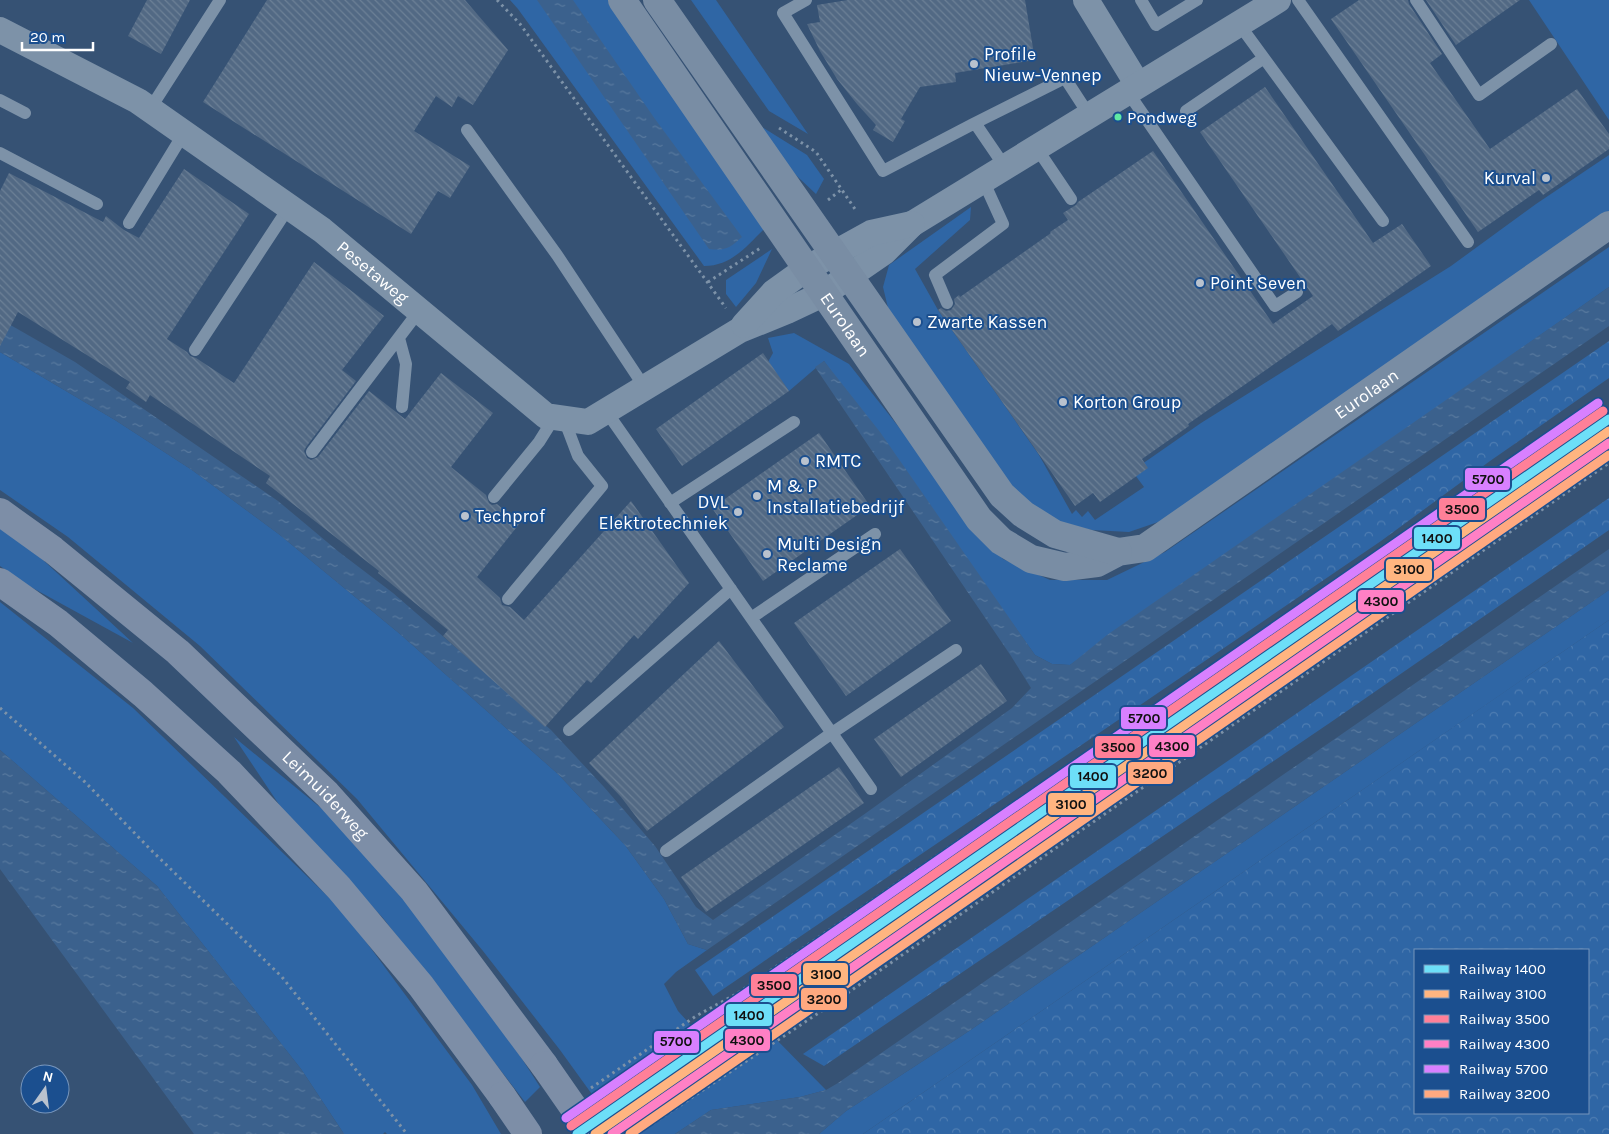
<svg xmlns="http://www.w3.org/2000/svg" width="1609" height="1134" viewBox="0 0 1609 1134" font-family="Karla,sans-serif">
<defs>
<pattern id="forest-crowns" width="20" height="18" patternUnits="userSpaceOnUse" patternTransform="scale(1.25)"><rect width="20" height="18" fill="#2f66a5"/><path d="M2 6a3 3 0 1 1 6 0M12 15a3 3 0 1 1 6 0" fill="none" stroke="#4e7db2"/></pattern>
<pattern id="water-ripples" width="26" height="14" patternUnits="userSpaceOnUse" patternTransform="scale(1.25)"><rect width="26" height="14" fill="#3b618d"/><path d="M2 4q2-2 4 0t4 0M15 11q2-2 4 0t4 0" fill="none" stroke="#58799e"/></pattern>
<pattern id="building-back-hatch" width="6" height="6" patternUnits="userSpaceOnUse" patternTransform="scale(1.25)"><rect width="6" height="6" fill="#526984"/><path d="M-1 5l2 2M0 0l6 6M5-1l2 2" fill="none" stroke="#6c8096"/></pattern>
</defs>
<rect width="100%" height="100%" fill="#365274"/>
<path fill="#2f66a5" d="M510,0H613L768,225C748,244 733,266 704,266L518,9Z
M691,0H716L808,134L769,111Z
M1529,0H1609V120Z
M754,122L807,155L824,179L816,194L783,163Z
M1609,155V211L1164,520L1129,532L1092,530L1071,526L1046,517L1003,482L889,312L883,287L889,265L971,207L970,220L915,269L938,310L1039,455L1072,514L1076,510L1082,517L1088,511L1095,520L1144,487L1132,471L1201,423L1451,266L1536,204Z
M1609,247V287L1070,665L1052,664L1035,655L824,361L789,391L768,362L773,353L768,338L794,333L849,364L1003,559L1050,580H1107L1165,552Z
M772,249L756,283L736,307L726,294V280Z
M0,352L115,420L192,470L280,535L400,634L558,774L625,845L664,899L688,944L707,950L676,972L664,984L678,1011L699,1034L599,1104L560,1050L483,951L357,799L200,646L68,537L0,490Z
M0,528L30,548L133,643L29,586L0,566Z
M1609,590V620L863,1134H819L846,1111L969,1031Z
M0,602L133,708L344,912L472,1085L501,1134H387L385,1132L383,1134H344L301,1069L157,886L0,750Z
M234,737L332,817L405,901L487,1004L540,1087L525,1102L383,918L284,812Z
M770,1033L826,1090L800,1097L711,1110L675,1134H623Z"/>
<path fill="url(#forest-crowns)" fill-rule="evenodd" d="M1609,341V378L1490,461L1381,541L713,996L695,970Z
M1609,498V530L1334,720L824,1066L803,1054Z
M1609,620V1134H863L1590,633ZM1588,950V1113H1415V950Z"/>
<path fill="url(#water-ripples)" d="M537,0H573L655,119L742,237C730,248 725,251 709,249Z
M1609,287V326L707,950L688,944L664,899L625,845L558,774L400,634L280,535L192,470L115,420L0,352V319L75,362L278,501L339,552L393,593L551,730L604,787L655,846L696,907L713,920L866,813L1012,708L1031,688L1011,656L815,367L824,361L880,432L1035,655L1052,664L1070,665L1107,635Z
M1609,549V590L969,1031L846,1111L819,1134H675L711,1110L800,1097L826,1090L838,1083Z
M0,750L157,886L301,1069L344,1134H194L0,869Z"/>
<path fill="url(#building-back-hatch)" d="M147,0H190L161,54L128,36Z
M267,0H465L508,50L473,105L458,96L452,107L436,96L414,131L470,166L450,198L438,191L411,234L203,102Z
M848,0H1025L1035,60L955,73L956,82L920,87L901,119L905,121L893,142L873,130L876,125L857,104L837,79L820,51L807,24L820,22L817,5Z
M1359,0H1408L1409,4L1442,54L1430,63L1490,149L1577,89L1609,134V149L1543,195L1539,190L1478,232L1331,19Z
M1426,0H1520L1456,45Z
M1265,87L1373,243L1402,224L1431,266L1338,331L1332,324L1188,424L1189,426L1142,459L1148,468L1100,502L1093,493L1075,506L938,310L941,308L946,311L951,310L955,304L954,299L959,295L960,297L1051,233L1050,232L1068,220L1063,213L1076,205L1078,202L1153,151L1273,324L1313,296L1200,132Z
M184,169L249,214L167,339L187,352L190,356L196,358L234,383L314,262L384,316L342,370L356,381L306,447L304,451L307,458L311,460L318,457L369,391L405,419L441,373L493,413L451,467L486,495L489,503L492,505L497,504L520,523L477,577L500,598L502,605L510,607L524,620L631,501L689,583L638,639L634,635L591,683L587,680L545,727L443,636L448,630L378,573L379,571L266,483L270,476L150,395L146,402L126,388L130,382L18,312L0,346V191L9,173L103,222L106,216L124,230L139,238Z
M763,353L789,391L682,466L656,429Z
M819,433L870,506L763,581L712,508Z
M900,549L951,621L846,696L794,623Z
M719,641L784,727L647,831L621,797L589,763Z
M981,664L1007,701L901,777L874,739Z
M839,767L864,803L706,912L681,877Z"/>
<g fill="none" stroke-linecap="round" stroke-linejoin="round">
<path stroke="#7d92a8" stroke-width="3" stroke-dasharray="2.5 4" stroke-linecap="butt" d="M497,0L520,24L726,308
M779,128L816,152L857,212
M828,200L841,190
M708,282L762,247
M0,708L85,782L150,849L282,977L407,1134
M591,1088L696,1016L738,993L1580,412
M637,1134L826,1008L1609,463"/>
<path stroke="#7d92a8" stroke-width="12" d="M806,0L783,13L883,171L975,123L1005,167
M1141,0L1156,25L1197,0
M1298,0L1468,242
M1416,0L1479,95L1551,44
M1239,24L1383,221
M1127,91L1275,306L1297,292
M0,100L25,113
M150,109L220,0
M1186,111L1264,58
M975,123L1065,78L1089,115
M467,130L557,255L645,388
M1036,147L1071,199
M0,153L97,204
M129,223L184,133
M947,303L935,275L1003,224L983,180
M399,338L406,364L402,407
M195,350L289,207
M606,411L871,789
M312,452L419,311
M494,497L539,442L554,418
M670,503L794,422
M508,599L602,486L578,456L564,419
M751,618L875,534
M569,730L731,589
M666,851L832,733L956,650"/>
<g stroke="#7d92a8" stroke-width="26">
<path d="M1086,0L1138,85"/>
<path id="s1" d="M0,30L138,101L322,230L546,416L588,422L740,330L787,311L823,294L884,252L912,224L1278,0"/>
<path d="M744,325L774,292L806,269L871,233L912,224"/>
</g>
<g stroke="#798da4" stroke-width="28">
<path id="s2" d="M622,0L979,519L1001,541L1031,559L1065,567L1097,563L1118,552L1145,548L1609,225"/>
<path d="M657,0L1002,495L1023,514L1055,534L1118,552"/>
</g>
<g stroke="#7d8ea7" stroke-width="28">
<path id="s3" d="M0,512L53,550L178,652L327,794L414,891L544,1065"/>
<path d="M0,582L58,623L143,694L229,772L339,888L421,986L502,1096"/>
</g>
<path stroke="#7d8ea7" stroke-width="28" d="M544,1065L592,1134
M502,1096L528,1134"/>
<defs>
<path id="rail-1" d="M577,1134L1609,419"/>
<path id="rail-2" d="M595,1134L1609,431"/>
<path id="rail-3" d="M571,1126L1603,411"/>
<path id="rail-4" d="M612,1134L1609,443"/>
<path id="rail-5" d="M566,1118L1598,403"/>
<path id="rail-6" d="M630,1134L1609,455"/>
</defs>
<use href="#rail-1" stroke="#1b4f8f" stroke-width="12"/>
<use href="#rail-2" stroke="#1b4f8f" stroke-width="12"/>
<use href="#rail-3" stroke="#1b4f8f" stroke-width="12"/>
<use href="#rail-4" stroke="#1b4f8f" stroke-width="12"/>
<use href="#rail-5" stroke="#1b4f8f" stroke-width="12"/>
<use href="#rail-6" stroke="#1b4f8f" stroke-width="12"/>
<use href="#rail-1" stroke="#6ddff8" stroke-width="9"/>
<use href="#rail-2" stroke="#ffb580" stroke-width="9"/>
<use href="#rail-3" stroke="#ff8098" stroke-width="9"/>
<use href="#rail-4" stroke="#ff80c5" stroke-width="9"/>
<use href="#rail-5" stroke="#d880ff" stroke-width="9"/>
<use href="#rail-6" stroke="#ffa980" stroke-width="9"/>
</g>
<g fill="#b9c2ce" stroke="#1b4f8f" stroke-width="2">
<circle cx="974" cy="64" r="5"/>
<circle cx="1546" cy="178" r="5"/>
<circle cx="1200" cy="283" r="5"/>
<circle cx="917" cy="322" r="5"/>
<circle cx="1063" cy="402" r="5"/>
<circle cx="805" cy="461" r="5"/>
<circle cx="757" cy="496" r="5"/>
<circle cx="738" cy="512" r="5"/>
<circle cx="465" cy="516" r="5"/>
<circle cx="767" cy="554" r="5"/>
</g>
<circle fill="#60e9a3" stroke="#1b4f8f" stroke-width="2" cx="1118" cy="117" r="4.5"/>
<g text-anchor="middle" stroke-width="4" stroke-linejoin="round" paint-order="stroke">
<g font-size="17" fill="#fff" stroke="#1b4f8f" text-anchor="start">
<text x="1127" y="123">Pondweg</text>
</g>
<g font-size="18" fill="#fff" stroke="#1b4f8f" text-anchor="start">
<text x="984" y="60">Profile<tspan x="984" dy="21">Nieuw-Vennep</tspan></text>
<text x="1536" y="184" text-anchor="end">Kurval</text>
<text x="1210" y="289">Point Seven</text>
<text x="927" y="328">Zwarte Kassen</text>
<text x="1073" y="408">Korton Group</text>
<text x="815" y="467">RMTC</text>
<text x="767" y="492">M &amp; P<tspan x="767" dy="21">Installatiebedrijf</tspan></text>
<text x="728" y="508" text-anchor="end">DVL<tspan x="728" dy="21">Elektrotechniek</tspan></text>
<text x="475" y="522">Techprof</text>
<text x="777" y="550">Multi Design<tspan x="777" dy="21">Reclame</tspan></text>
</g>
<g font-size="18" fill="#fff" stroke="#1b4f8f">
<text dy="6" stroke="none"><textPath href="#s1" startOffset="446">Pesetaweg</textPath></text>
<text dy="6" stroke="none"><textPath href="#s2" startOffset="394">Eurolaan</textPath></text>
<text dy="6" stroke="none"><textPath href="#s2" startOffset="1084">Eurolaan</textPath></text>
<text dy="6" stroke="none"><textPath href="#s3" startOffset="432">Leimuiderweg</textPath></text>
</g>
</g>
<g stroke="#1b4f8f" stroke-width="2">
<rect x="1464" y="467" width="47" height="24" rx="5" fill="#d880ff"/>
<rect x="1438" y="497" width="48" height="24" rx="5" fill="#ff8098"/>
<rect x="1413" y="526" width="48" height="24" rx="5" fill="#6ddff8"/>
<rect x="1385" y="558" width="48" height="24" rx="5" fill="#ffb580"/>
<rect x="1357" y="589" width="48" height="24" rx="5" fill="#ff80c5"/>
<rect x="1120" y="706" width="47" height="24" rx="5" fill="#d880ff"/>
<rect x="1148" y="734" width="48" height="24" rx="5" fill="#ff80c5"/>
<rect x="1094" y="735" width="48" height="24" rx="5" fill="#ff8098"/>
<rect x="1127" y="761" width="47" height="24" rx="5" fill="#ffa980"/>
<rect x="1069" y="764" width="48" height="25" rx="5" fill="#6ddff8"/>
<rect x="1047" y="792" width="48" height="24" rx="5" fill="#ffb580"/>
<rect x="802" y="962" width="47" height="24" rx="5" fill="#ffb580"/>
<rect x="750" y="973" width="48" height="24" rx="5" fill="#ff8098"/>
<rect x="800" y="987" width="48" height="24" rx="5" fill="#ffa980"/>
<rect x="725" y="1003" width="48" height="24" rx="5" fill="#6ddff8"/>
<rect x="724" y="1028" width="47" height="24" rx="5" fill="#ff80c5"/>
<rect x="653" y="1030" width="47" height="24" rx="5" fill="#d880ff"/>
</g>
<g font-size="14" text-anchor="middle" font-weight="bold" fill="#111">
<text x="1488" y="484">5700</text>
<text x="1462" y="514">3500</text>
<text x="1437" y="543">1400</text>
<text x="1409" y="574">3100</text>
<text x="1381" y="606">4300</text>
<text x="1144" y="723">5700</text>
<text x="1172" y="751">4300</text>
<text x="1118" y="752">3500</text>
<text x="1150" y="778">3200</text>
<text x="1093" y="781">1400</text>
<text x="1071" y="809">3100</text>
<text x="826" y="979">3100</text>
<text x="774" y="990">3500</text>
<text x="824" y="1004">3200</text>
<text x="749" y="1020">1400</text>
<text x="747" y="1045">4300</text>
<text x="676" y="1046">5700</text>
</g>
<rect x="1414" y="949" width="175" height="165" fill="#1b4f8f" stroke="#7695bc"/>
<rect x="1424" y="965" width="25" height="8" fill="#6ddff8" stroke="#7695bc"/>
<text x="1459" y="974" font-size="15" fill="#ffffff">Railway 1400</text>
<rect x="1424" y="990" width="25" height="8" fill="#ffb580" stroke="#7695bc"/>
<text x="1459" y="999" font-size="15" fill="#ffffff">Railway 3100</text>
<rect x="1424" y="1015" width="25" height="8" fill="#ff8098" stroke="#7695bc"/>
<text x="1459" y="1024" font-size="15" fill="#ffffff">Railway 3500</text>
<rect x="1424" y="1040" width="25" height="8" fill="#ff80c5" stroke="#7695bc"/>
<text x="1459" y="1049" font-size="15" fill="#ffffff">Railway 4300</text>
<rect x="1424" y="1065" width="25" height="8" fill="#d880ff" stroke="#7695bc"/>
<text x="1459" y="1074" font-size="15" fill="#ffffff">Railway 5700</text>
<rect x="1424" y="1090" width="25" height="8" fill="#ffa980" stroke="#7695bc"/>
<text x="1459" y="1099" font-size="15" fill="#ffffff">Railway 3200</text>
<g transform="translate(45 1089) rotate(14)"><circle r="24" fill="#1b4f8f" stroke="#7695bc"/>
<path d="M0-4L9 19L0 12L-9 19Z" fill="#b9c2ce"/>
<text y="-8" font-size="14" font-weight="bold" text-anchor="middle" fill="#ffffff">N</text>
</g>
<path d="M22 42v8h71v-8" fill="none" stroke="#ffffff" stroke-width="2.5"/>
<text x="30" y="42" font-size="15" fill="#ffffff" stroke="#1b4f8f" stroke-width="4" paint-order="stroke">20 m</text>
</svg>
